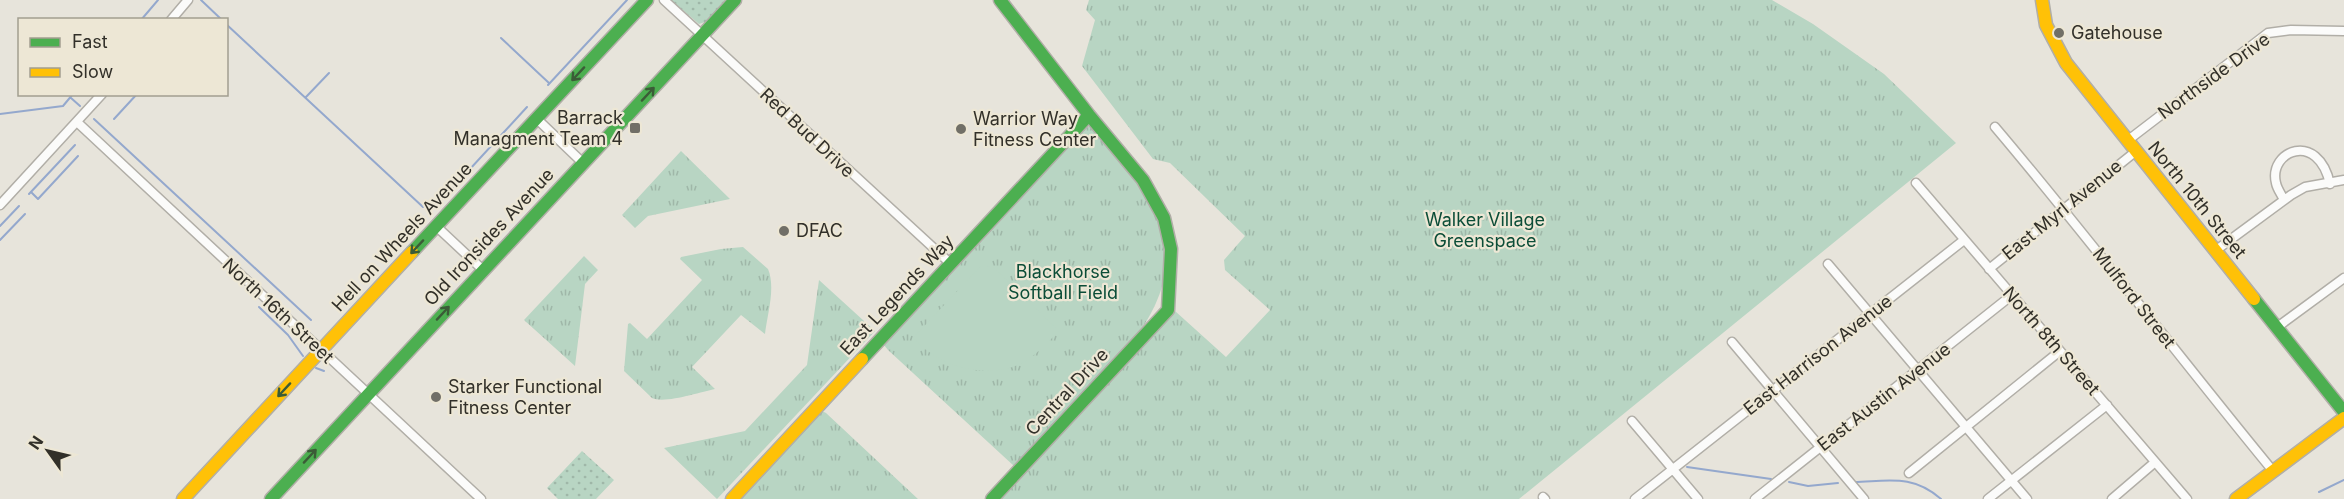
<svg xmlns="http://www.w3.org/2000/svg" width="2344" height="499" viewBox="0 0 2344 499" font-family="Inter,sans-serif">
<defs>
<pattern id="grass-dots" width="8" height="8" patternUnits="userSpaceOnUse" patternTransform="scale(1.5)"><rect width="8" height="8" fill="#b8d5c3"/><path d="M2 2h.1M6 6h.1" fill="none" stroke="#9fb7a8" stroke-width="1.8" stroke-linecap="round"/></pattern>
<pattern id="park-tufts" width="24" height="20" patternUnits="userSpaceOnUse" patternTransform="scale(1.5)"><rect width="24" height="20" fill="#b8d5c3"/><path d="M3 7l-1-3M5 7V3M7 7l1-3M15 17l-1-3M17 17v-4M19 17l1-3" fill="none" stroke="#9fb7a8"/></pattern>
</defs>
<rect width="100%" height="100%" fill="#e7e4db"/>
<path fill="url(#grass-dots)" d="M671,0H726L708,21L699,24Z
M582,451L614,480L596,499H558L547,488Z"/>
<path fill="url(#park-tufts)" d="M1089,0H1772L1813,24L1884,74L1956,143L1519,499H1000L1175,311L1226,357L1270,310L1225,270L1224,260L1245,236L1170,163L1153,159L1082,66L1095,20L1086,10Z
M1091,126C1150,193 1199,248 1138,334L1014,466L888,350L884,345L1083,129Z
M681,151L730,199L648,216L635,228L622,215Z
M743,247L768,269C776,288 767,315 765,334L741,315L692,367L715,389C700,392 665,404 652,398L624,371L628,324L630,323L647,339L702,280L680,259L681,257L721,249Z
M584,256L598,270L585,284L575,366L524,320Z
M819,280L875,331L717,499L664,448L745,431L807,365Z
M822,411L826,413L918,499H738L819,412Z"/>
<path fill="#b8d5c3" d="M984,265L994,268L1059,331C1048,342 1038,353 1024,362C998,377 959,371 935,356C927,351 920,344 913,338L979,268Z
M655,345L664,352L649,367L641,359Z"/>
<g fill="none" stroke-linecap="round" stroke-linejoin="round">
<path stroke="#94a8cd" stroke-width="2" d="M201,0L222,20
M141,20L158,0
M226,24L423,207L436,206L527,107
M501,38L549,83
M548,85L627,0
M306,97L329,73
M71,98L80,106
M0,114L63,106L73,94
M94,119L311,320
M114,119L137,94
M31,192L38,199L78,156
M29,194L75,145
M0,226L19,206
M0,240L25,214
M259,307L288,335L303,356
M316,368L324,371
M1687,467L1771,479
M1789,482L1808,486L1838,483
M1854,482C1889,481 1913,474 1941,499
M2319,492L2344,480"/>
<defs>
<path id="street" d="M664,0L951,264
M171,20L188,0
M537,119L583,163
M77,122L481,499
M1995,127C2090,239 2179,357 2273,471
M2127,141L2268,33L2291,30L2344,31
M1916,183L2187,499
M2284,200C2282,195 2277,189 2276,183C2268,151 2318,130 2330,184
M0,205L102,94
M436,226L483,270
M2215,251L2291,195L2305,187L2344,180
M1828,264L2027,499
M1989,269L2135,152
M2276,328L2344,278
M1732,342L1864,499
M1632,421L1698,499
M1909,473L2060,351
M1543,497L1545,499
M1635,499L1964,240
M1755,499L2012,295
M1988,499L2107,405
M2112,499L2154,463"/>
<path id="fast" d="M412,252L647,0
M2254,299L2344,412
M862,359L1089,115
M271,499L735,0
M992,499L1168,310L1171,249L1164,218L1143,180L1089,115L1000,0"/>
<path id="slow" d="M2042,0L2046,25L2066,63L2254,299
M183,499L412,252
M732,499L862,359
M2236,499L2344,418"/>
</defs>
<use href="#street" stroke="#b1aea7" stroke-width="11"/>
<use href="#fast" stroke="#b1aea7" stroke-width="15"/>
<use href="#slow" stroke="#b1aea7" stroke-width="15"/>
<use href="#street" stroke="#fbfbfa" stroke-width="8"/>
<use href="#fast" stroke="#4caf50" stroke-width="12"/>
<use href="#slow" stroke="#ffc107" stroke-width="12"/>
</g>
<defs><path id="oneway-shaft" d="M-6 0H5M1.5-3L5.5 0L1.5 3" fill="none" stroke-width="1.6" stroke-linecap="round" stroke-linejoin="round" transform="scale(1.5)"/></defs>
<g stroke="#3b5c37">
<use href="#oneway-shaft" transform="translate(578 74) rotate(133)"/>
<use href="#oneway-shaft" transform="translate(648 94) rotate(-47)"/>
<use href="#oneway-shaft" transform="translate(417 247) rotate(133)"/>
<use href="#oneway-shaft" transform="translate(443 313) rotate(-47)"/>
<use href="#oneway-shaft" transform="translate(284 390) rotate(133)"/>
<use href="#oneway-shaft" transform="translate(310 456) rotate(-47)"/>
</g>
<g fill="#716f67" stroke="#ede7d5" stroke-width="2">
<circle cx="2059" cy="33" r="6"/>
<rect x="629" y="122" width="12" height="12" rx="3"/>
<circle cx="961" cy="129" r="6"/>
<circle cx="784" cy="231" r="6"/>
<circle cx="436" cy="397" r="6"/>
</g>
<g text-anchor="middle" stroke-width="4.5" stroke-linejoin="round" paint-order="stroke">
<g font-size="18" fill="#323029" stroke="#ede7d5" text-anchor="start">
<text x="2071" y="39">Gatehouse</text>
<text x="623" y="124" text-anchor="end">Barrack<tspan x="623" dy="21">Managment Team 4</tspan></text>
<text x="973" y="125">Warrior Way<tspan x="973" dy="21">Fitness Center</tspan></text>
<text x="796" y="237">DFAC</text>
<text x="448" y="393">Starker Functional<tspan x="448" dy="21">Fitness Center</tspan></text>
</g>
<g font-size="18" fill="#323029" stroke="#ede7d5">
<text transform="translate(2214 76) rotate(-36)" y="6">Northside Drive</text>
<text transform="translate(807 133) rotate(43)" y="6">Red Bud Drive</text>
<text transform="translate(2197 200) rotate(51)" y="6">North 10th Street</text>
<text transform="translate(2062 210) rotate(-39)" y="6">East Myrl Avenue</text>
<text transform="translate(402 237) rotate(-47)" y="6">Hell on Wheels Avenue</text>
<text transform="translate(489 237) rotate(-47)" y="6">Old Ironsides Avenue</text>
<text transform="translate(897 295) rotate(-47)" y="6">East Legends Way</text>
<text transform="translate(2134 298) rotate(52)" y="6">Mulford Street</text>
<text transform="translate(278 311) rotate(43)" y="6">North 16th Street</text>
<text transform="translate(2051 341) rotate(49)" y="6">North 8th Street</text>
<text transform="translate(1818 355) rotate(-38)" y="6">East Harrison Avenue</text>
<text transform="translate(1067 392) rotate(-47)" y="6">Central Drive</text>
<text transform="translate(1884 397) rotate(-38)" y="6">East Austin Avenue</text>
</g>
<g font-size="18" fill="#0b4d37" stroke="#ede7d5">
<text x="1485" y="226">Walker Village<tspan x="1485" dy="21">Greenspace</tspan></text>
<text x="1063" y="278">Blackhorse<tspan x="1063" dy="21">Softball Field</tspan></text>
</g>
</g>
<rect x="18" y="18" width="210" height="78" fill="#ede7d5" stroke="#a29e90" stroke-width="1.5"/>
<rect x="30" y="38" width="30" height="9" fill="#4caf50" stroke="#a29e90" stroke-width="1.5"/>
<text x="72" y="48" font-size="18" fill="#323029">Fast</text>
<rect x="30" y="68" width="30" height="9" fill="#ffc107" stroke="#a29e90" stroke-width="1.5"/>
<text x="72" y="78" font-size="18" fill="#323029">Slow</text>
<g transform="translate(48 451) rotate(304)" stroke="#ede7d5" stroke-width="4.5" paint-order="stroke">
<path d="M0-4.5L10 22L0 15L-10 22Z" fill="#323029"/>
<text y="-9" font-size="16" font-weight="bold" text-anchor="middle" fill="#323029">N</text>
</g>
</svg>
